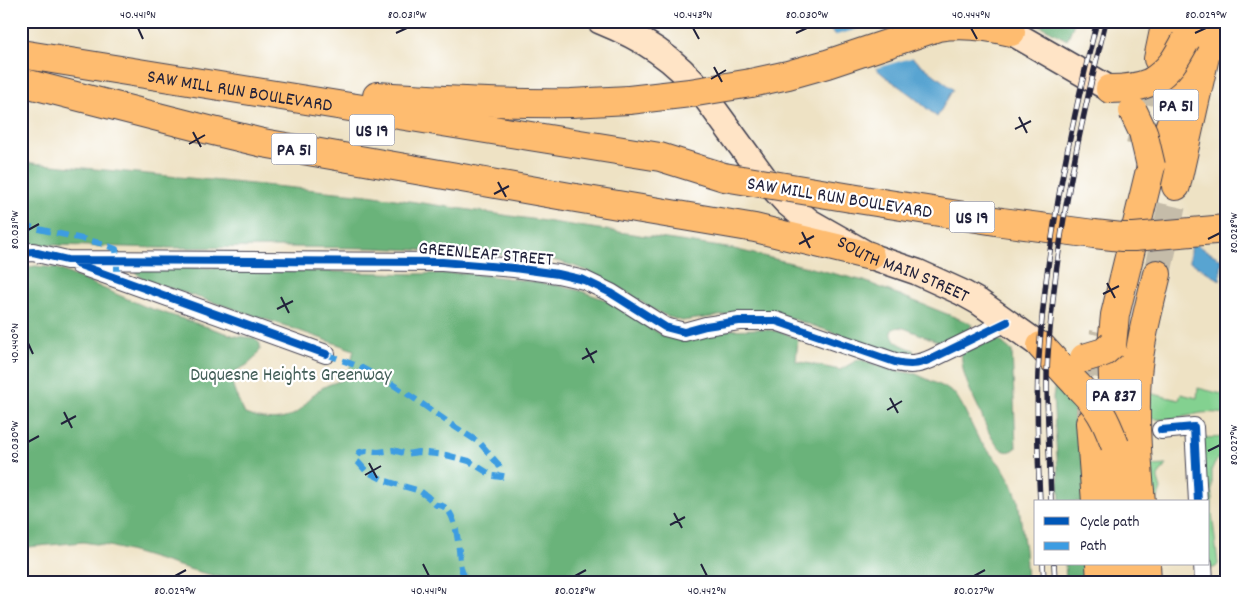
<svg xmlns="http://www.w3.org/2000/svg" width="1247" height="603" viewBox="0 0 1247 603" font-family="Dekko,sans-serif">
<rect width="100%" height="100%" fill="#fff"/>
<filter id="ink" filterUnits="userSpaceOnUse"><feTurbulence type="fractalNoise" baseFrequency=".02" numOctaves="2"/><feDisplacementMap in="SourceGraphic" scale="10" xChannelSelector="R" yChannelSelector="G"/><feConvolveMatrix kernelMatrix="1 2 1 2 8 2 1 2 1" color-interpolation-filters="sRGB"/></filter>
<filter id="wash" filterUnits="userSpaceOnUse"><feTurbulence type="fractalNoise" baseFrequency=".0096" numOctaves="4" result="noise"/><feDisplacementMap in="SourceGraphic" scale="20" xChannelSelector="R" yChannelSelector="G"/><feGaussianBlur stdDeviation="1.12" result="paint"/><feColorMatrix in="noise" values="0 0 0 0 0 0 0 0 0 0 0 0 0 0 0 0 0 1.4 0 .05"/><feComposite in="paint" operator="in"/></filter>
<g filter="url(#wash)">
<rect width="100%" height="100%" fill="#eee2c4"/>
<path fill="#83d190" stroke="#527a66" d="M1198,388L1226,395V414C1218,413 1209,412 1201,413C1180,417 1171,422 1148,418L1149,393L1179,400L1181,394L1197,398Z
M1226,437V453L1219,457L1212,468V513L1218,564L1216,567L1210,569L1208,547V502H1205L1200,438Z
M1166,465L1158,476V479L1161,489L1157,500H1153L1150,466Z"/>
<path fill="#6ab37a" stroke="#466a5a" d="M1032,21H1075L1067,40Z
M21,162L368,195L734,249L864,281L972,324L969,330L942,343L904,328C898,327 895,327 891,331C893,344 903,345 913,350L914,353L911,354L877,347L769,311H754L682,321L669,317L654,310L613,284L592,273L574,266L546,258L440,251L374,248L289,247L160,248L21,244Z
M35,266L56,268L146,307L235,336L255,338L260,344V350L255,358L247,365L234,372L231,379L235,393L245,414C265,421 287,424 303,407C308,401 312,395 319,390C327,384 338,382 347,378L354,350L286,326L145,280L136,273V267L143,266L414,274L465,273L514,279L560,286L581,291L617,304L663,336L683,340L719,330L762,329L782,332L798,339L796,361L840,370L859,359L892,370L916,374L944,387L956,395L962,405L979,440L1003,468L1012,484L1018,500L1025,550L1027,582H241L199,572L136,553L109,546L83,542L27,547L23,553L28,582H21V269Z
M993,338L999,340L1012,351L1016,448C998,464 984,421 979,409C973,396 966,383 963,369C962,364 962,359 961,353L983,344Z
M1055,385L1072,400L1085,419L1092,502H1060L1053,397Z
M1065,564H1096L1098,582H1066Z"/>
<path fill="#58a4d1" stroke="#3d6386" d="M819,21H864L953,89L937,117L911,95L886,77Z
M1192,242L1222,260L1220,280L1189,261Z"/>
<path fill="#eee2c4" d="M872,25L914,57L873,69L833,36Z"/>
</g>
<g filter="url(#ink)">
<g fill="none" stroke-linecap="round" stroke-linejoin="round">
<path stroke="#c5bca9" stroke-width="28" stroke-dasharray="28 14" stroke-linecap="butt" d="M1140,146L1157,61
M1157,274L1176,186
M1090,419C1089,390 1098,361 1104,333"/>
<defs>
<path id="street" d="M21,253L33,252L67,260L442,262L514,268L558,274L584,280L611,293L665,327L684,332L706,326L739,321H776L895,362C909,365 917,365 931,359L1007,322
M79,265L326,354
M1161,430L1194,427L1198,502
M1203,564L1204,582"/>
<g id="secondary">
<path id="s1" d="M600,21C642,38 675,58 703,94L765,179L787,203L810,222L870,256L917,272L961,292L979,302L1041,346"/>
<path d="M996,21L1011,32L1110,89"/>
</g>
<path id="primary" d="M1158,59L1166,21
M1110,89C1125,89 1137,88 1151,82
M1176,186L1213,21
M1041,346L1079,387
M1090,423L1096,502
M1119,502L1115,445L1112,345L1115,315L1151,166L1167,134L1174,114L1186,40L1190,21
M1141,502C1137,460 1134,418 1137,375C1140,341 1149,307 1157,274
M1100,564L1101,582
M1123,564L1124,582
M1146,564L1147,582"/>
<g id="highway">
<path id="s2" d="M21,54L660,157L724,177"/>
<path d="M21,82L213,131L263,143L570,197L755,228L870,256"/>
<path d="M751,83L788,75L827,64L938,27C963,23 986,26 1011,32"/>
<path d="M377,96C441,100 507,104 571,103C591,102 610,101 629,100"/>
<path d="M851,198L1002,222L1094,234"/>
</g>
</defs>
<use href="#street" stroke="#413f50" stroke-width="20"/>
<use href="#secondary" stroke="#413f50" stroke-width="28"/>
<use href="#primary" stroke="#413f50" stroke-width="30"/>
<use href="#highway" stroke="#413f50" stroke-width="30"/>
<use href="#street" stroke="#fff" stroke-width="18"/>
<use href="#secondary" stroke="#ffe4c6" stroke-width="25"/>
<use href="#primary" stroke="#febc70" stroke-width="28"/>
<use href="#highway" stroke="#febc70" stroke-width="28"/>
<defs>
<path id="rail" d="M1040,502C1038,459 1036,416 1038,373C1044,254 1068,137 1097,21
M1051,502C1050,461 1047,421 1047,380C1047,350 1051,319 1054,290C1064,199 1084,110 1106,21
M1043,564L1044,582
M1054,564L1055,582"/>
</defs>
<use href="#rail" stroke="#22223b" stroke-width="5.5"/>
<use href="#rail" stroke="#fff" stroke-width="4" stroke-dasharray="11" stroke-linecap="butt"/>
<defs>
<path id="primary-bridge" d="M1151,82C1170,70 1176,59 1186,40
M1133,111L1143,132L1151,166
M1084,358L1104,352L1112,345
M1079,387C1099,407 1105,418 1115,445"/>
<path id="highway-bridge" d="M629,100L690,93L751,83
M724,177L851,198
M1094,234L1122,237H1134L1226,229"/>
</defs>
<use href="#primary-bridge" stroke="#413f50" stroke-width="30" stroke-linecap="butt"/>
<use href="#highway-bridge" stroke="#413f50" stroke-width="30" stroke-linecap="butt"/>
<use href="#primary-bridge" stroke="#febc70" stroke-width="28"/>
<use href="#highway-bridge" stroke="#febc70" stroke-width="28"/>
<path stroke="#3c9ce2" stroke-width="6" stroke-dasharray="12 6" stroke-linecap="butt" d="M21,225L100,243L116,249L117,260V277
M326,354L360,367L392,384L415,399L452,425L480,443L498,464L502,471L501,477L493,476L469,461L446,455L418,452L407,454L393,450L378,452L367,451L360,452L357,457V461L366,471L386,481L420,491L428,497L436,505C459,503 458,552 461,568C462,573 465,577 468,582"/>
<defs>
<path id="cycleway" d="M21,253L33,252L67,260L442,262L514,268L558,274L584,280L611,293L665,327L684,332L706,326L739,321H776L895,362C909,365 917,365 931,359L1007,322
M77,264L326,354
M1161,430L1194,427L1198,502"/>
</defs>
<use href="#cycleway" stroke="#fff" stroke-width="11"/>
<use href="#cycleway" stroke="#0057b8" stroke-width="8"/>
</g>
</g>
<path fill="none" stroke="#22223b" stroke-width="2" d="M138,28L143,39M693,28L699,39M971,28L977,39M396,33L407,28M796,33L807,28M1195,33L1206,28M714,67L722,82M711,79L726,70M1019,117L1027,133M1015,129L1031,121M193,132L201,147M189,144L205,135M498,182L506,197M494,194L509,186M28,230L39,224M802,232L810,248M1208,239L1220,233M799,244L814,236M1107,283L1115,298M1103,294L1119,286M281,297L289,313M277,309L293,301M28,343L33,354M586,348L594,363M582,359L597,351M890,398L898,413M887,410L902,401M64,412L72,428M61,424L76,416M28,442L39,436M1208,451L1220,445M369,463L377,478M365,475L381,466M674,513L682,528M670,525L685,517M423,564L429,576M701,564L707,576M175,576L186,570M575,576L586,570M974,576L985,570"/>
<g text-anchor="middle" stroke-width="4.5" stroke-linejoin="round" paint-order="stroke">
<g fill="#fff" stroke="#646476" stroke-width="1">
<rect x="1153.5" y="89.5" width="45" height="31" rx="4"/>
<rect x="349.5" y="114.5" width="45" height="31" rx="4"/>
<rect x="271.5" y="133.5" width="45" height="31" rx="4"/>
<rect x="949.5" y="201.5" width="45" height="31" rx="4"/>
<rect x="1086.5" y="379.5" width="55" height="31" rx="4"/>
</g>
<g font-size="18" font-weight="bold" fill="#22223b">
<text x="1176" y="111">PA 51</text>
<text x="372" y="136">US 19</text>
<text x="294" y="155">PA 51</text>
<text x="972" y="223">US 19</text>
<text x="1114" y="401">PA 837</text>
</g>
<g font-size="19" fill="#22223b" stroke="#fff">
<text dy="7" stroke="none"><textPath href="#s2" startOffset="222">SAW MILL RUN BOULEVARD</textPath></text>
<text transform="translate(840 196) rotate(9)" y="7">SAW MILL RUN BOULEVARD</text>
<text transform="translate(486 252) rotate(5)" y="7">GREENLEAF STREET</text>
<text dy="7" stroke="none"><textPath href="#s1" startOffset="400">SOUTH MAIN STREET</textPath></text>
</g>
<g font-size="19" fill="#445f59" stroke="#fff">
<text x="291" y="380">Duquesne Heights Greenway</text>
</g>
</g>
<rect width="1247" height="603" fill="none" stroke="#fff" stroke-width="55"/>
<rect x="1034" y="500" width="175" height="65" fill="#ffffff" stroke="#a7a7b1"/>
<rect x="1044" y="517" width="25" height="8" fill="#0057b8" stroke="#a7a7b1"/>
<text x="1080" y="526" font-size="15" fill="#22223b">Cycle path</text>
<rect x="1044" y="542" width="25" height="8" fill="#3c9ce2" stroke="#a7a7b1"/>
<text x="1080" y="550" font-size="15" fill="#22223b">Path</text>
<rect x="28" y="28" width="1192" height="548" fill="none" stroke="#22223b" stroke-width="2"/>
<g font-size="12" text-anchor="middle" fill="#22223b">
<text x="138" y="18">40.441°N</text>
<text x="407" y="18">80.031°W</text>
<text x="693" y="18">40.443°N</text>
<text x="807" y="18">80.030°W</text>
<text x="971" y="18">40.444°N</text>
<text x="1206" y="18">80.029°W</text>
<text transform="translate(14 230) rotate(-90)" y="4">80.031°W</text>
<text transform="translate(1233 233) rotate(-90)" y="4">80.028°W</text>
<text transform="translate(14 343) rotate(-90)" y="4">40.440°N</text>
<text transform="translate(14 442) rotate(-90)" y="4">80.030°W</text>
<text transform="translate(1233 445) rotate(-90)" y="4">80.027°W</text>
<text x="175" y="594">80.029°W</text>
<text x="429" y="594">40.441°N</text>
<text x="575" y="594">80.028°W</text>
<text x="707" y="594">40.442°N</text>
<text x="974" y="594">80.027°W</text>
</g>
</svg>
